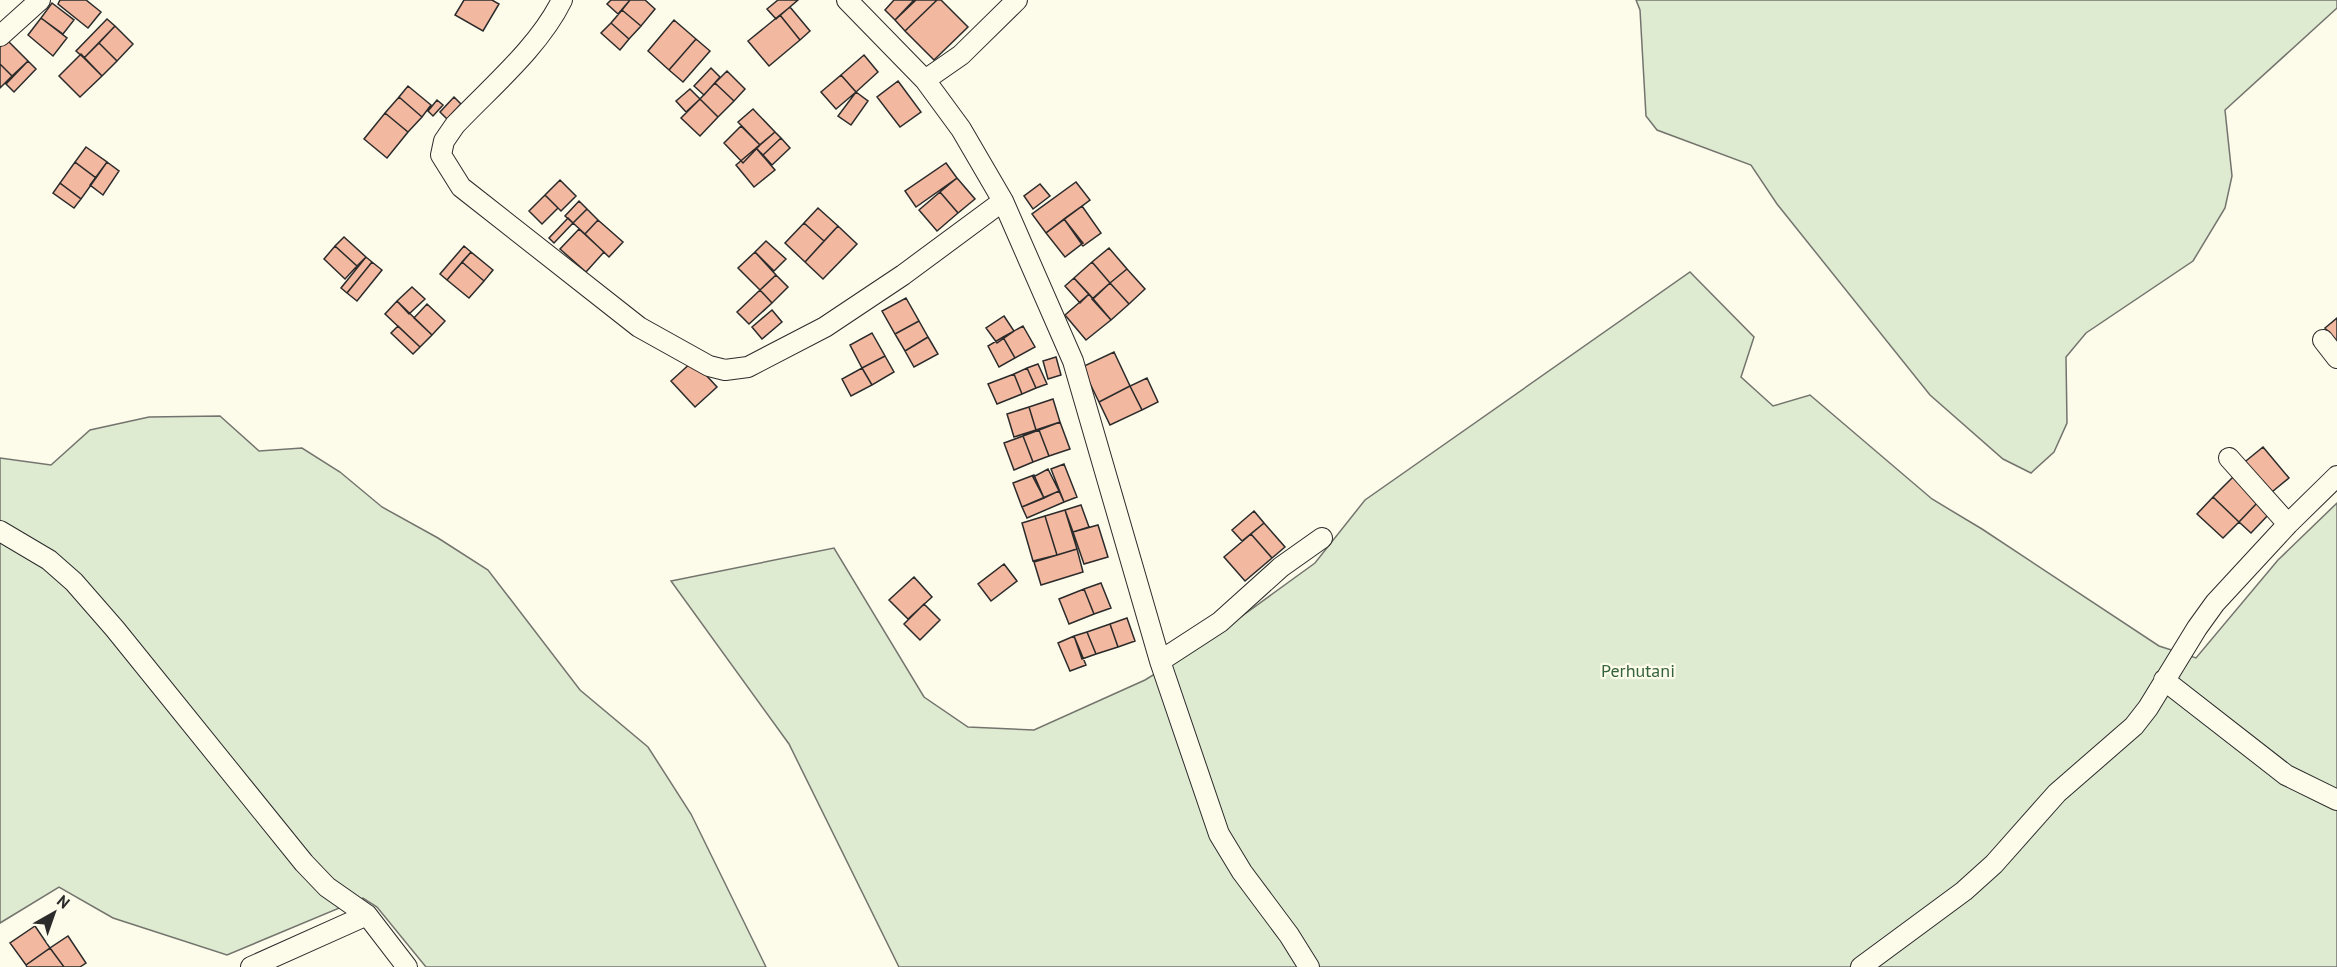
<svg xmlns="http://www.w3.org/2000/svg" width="2337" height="967" viewBox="0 0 2337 967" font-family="'PT Sans',sans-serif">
<rect width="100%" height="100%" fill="#fdfbea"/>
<path fill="#deebd1" stroke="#74746e" stroke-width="1.5" d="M1636,0H2337V8L2225,110L2232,176L2225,208L2193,261L2086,333L2066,357L2067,423L2054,452L2031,473L2003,459L1930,395L1777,204L1751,165L1657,130L1646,116L1640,10Z
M1690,272L1754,337L1741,377L1773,406L1810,395L1932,499L1982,529L2159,646L2196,658L2278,560L2337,503V967H899L789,744L671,581L834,548L924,697L968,727L1034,730L1145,680L1202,645L1315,563L1365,500Z
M220,416L259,451L302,448L340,472L382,507L438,538L488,570L580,690L648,747L691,814L766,967H426L377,907L363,898L227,955L113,918L59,887L0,923V458L51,465L90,430L149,417Z"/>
<path fill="#f2b8a0" stroke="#2b2b2b" stroke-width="1.5" d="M60,0H86L101,12L88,28L58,4Z
M464,0H492L499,4L483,31L455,15Z
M611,0H630L618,14L607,4Z
M630,0H645L655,9L641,26L622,10Z
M778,0H798L776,19L767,9Z
M894,0H914L895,20L885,10Z
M916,0H937L905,31L895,20Z
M937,0H941L968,27L934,60L905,31Z
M52,3L74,20L63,34L41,18Z
M790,7L810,31L800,40L780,15Z
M622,10L641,26L629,39L611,23Z
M780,15L800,40L769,66L748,41Z
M41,18L67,38L53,56L28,35Z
M107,19L115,26L84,58L76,51Z
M674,20L696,39L669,70L648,51Z
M611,23L629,39L620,50L601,33Z
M115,26L133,44L117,61L99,43Z
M696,39L710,51L683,82L669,70Z
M7,40L28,61L12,76L0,64V47Z
M99,43L117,61L102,76L84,58Z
M81,54L102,76L80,97L59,76Z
M864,55L878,72L856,92L841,75Z
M28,61L36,69L14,92L6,84Z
M0,64L12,76L0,88Z
M711,68L720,77L704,95L694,86Z
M727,71L745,89L734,101L715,83Z
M841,75L856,92L836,109L821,92Z
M898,81L921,112L900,127L877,97Z
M715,83L734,101L718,117L700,99Z
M408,86L431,105L422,117L399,97Z
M690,89L700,99L686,112L676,101Z
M856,92L868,101L851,125L838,116Z
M399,97L422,117L408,132L385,113Z
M454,97L461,104L447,119L440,112Z
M700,99L718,117L700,136L681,118Z
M437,100L443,105L433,116L428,111Z
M753,109L775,132L760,145L738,122Z
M385,113L408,132L387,158L364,139Z
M741,126L760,145L743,163L724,143Z
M775,132L781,138L763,155L756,148Z
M781,138L790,148L772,165L763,155Z
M86,147L107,162L96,178L75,162Z
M756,148L775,170L754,187L736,165Z
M75,162L96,178L81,199L60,183Z
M107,162L119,171L103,195L90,185Z
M946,163L957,178L916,207L905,191Z
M957,178L975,199L958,213L940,192Z
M560,180L576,196L561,211L545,195Z
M1076,182L1090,200L1046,233L1032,214Z
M60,183L81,199L74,208L53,193Z
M1040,184L1050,196L1033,209L1024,196Z
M940,192L958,213L937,231L919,210Z
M545,195L558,208L542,224L529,211Z
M579,201L587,209L573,223L565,216Z
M1082,206L1101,233L1083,246L1064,219Z
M818,208L838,226L824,241L804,223Z
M587,209L598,220L585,234L573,223Z
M568,218L573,223L554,243L549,238Z
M1064,219L1083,243L1065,257L1046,233Z
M598,220L623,242L609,257L585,234Z
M804,223L824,241L805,262L785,243Z
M838,226L857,244L823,279L805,262Z
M579,229L604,252L586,272L560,249Z
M344,237L366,257L357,266L335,246Z
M766,241L786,259L774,271L755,252Z
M335,246L357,266L345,279L324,259Z
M464,246L471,252L447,280L440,274Z
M1109,248L1127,269L1110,283L1092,262Z
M471,252L493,270L484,281L462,262Z
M755,252L776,275L760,290L738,268Z
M366,257L372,262L347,293L341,288Z
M372,262L382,270L357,301L347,293Z
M462,262L484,281L469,298L447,280Z
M1092,262L1110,283L1093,299L1074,278Z
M1127,269L1145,289L1129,304L1110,283Z
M776,275L788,287L772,303L760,290Z
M1074,278L1089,294L1080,303L1065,286Z
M1110,283L1129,304L1111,320L1092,299Z
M412,287L425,299L409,314L397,301Z
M760,290L772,303L749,324L737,312Z
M1089,294L1111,320L1086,340L1065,315Z
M906,298L919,321L895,334L882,311Z
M397,301L432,335L420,347L385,314Z
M427,304L445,321L432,335L414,318Z
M772,310L782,322L762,339L752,327Z
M1004,316L1014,331L997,343L986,328Z
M2337,318V342L2325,328Z
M919,321L928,337L905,351L895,334Z
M398,326L420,347L413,354L391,333Z
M1023,326L1035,347L1015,358L1003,337Z
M872,333L885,356L862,368L850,345Z
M928,337L938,354L914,367L905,351Z
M1003,337L1015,358L999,367L988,346Z
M1114,352L1130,386L1099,402L1082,367Z
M885,356L894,372L872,385L862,368Z
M1056,357L1061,375L1048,379L1043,361Z
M693,361L717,387L695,407L671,381Z
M1038,364L1047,384L1036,388L1027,368Z
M862,368L872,385L851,396L842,379Z
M1027,368L1036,388L1022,394L1014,374Z
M1014,374L1022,394L997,404L988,384Z
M1147,378L1158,402L1142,410L1130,386Z
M1130,386L1142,410L1110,425L1099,402Z
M1053,399L1060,422L1036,430L1029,407Z
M1029,407L1036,430L1014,437L1007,414Z
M1060,422L1070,449L1049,456L1039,430Z
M1039,430L1049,456L1033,462L1023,436Z
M1023,436L1033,462L1014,470L1004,443Z
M2263,447L2289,478L2267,496L2241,465Z
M1064,464L1077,497L1064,502L1051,469Z
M1048,469L1059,491L1044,498L1033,477Z
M1034,475L1044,498L1022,507L1013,483Z
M2233,477L2258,502L2239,522L2213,497Z
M1059,491L1064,502L1027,518L1022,507Z
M2213,497L2239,522L2223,538L2197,514Z
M2258,502L2270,513L2251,533L2239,522Z
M1081,505L1089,527L1073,532L1065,510Z
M1065,510L1077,549L1057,555L1045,516Z
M1254,511L1264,523L1242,541L1232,530Z
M1045,516L1057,555L1033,561L1022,523Z
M1264,523L1285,547L1272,558L1251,534Z
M1098,525L1108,557L1084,564L1073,532Z
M1251,534L1272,558L1245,581L1224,557Z
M1077,549L1083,572L1041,585L1034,562Z
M1004,564L1017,581L991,601L978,584Z
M914,577L932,597L908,619L889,600Z
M1101,583L1111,608L1094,614L1084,589Z
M1084,589L1094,614L1069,624L1059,599Z
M924,604L940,620L920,640L904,624Z
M1127,618L1135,641L1118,647L1110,624Z
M1110,624L1118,647L1096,654L1087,632Z
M1087,632L1096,654L1082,659L1074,636Z
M1074,636L1086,665L1070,671L1058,643Z
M35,926L50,948L26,965L10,943Z
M68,936L86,963L80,967H64L50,948Z
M50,948L64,967H27L26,965Z"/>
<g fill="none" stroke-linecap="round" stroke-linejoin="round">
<defs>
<path id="minor" d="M562,0C539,47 491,87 455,125L444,141L441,155L461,187L639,327L709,366L725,370L748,367L825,327L903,275L1003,201
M847,0L925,80L961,129L1003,201L1073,361L1160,661L1219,834L1242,872L1289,935L1309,967
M0,36L40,0
M925,80L961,55L1017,0
M2323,340L2337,358
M2229,458L2288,524
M0,531L49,560L74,582L115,629L304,863L327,887L367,915L407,967
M1160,661L1220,622L1281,567L1322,538
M2164,680L2286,775L2337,800
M251,967L367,915
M1861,967L1964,891L1994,864L2057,793L2134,726L2148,708L2197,628L2215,603L2288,524L2337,476"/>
</defs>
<use href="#minor" stroke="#2b2b2b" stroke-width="22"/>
<use href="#minor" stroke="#fdfbea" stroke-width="20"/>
</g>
<g text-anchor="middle" stroke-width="4.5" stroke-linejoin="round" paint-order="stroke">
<g font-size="18" fill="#34623c" stroke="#fdfbea">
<text x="1638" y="677">Perhutani</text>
</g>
</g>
<g transform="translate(54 913) rotate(40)" stroke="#fdfbea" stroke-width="4.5" paint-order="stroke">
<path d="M0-4.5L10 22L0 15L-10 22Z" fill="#2b2b2b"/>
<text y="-9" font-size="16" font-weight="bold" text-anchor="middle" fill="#2b2b2b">N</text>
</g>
</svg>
